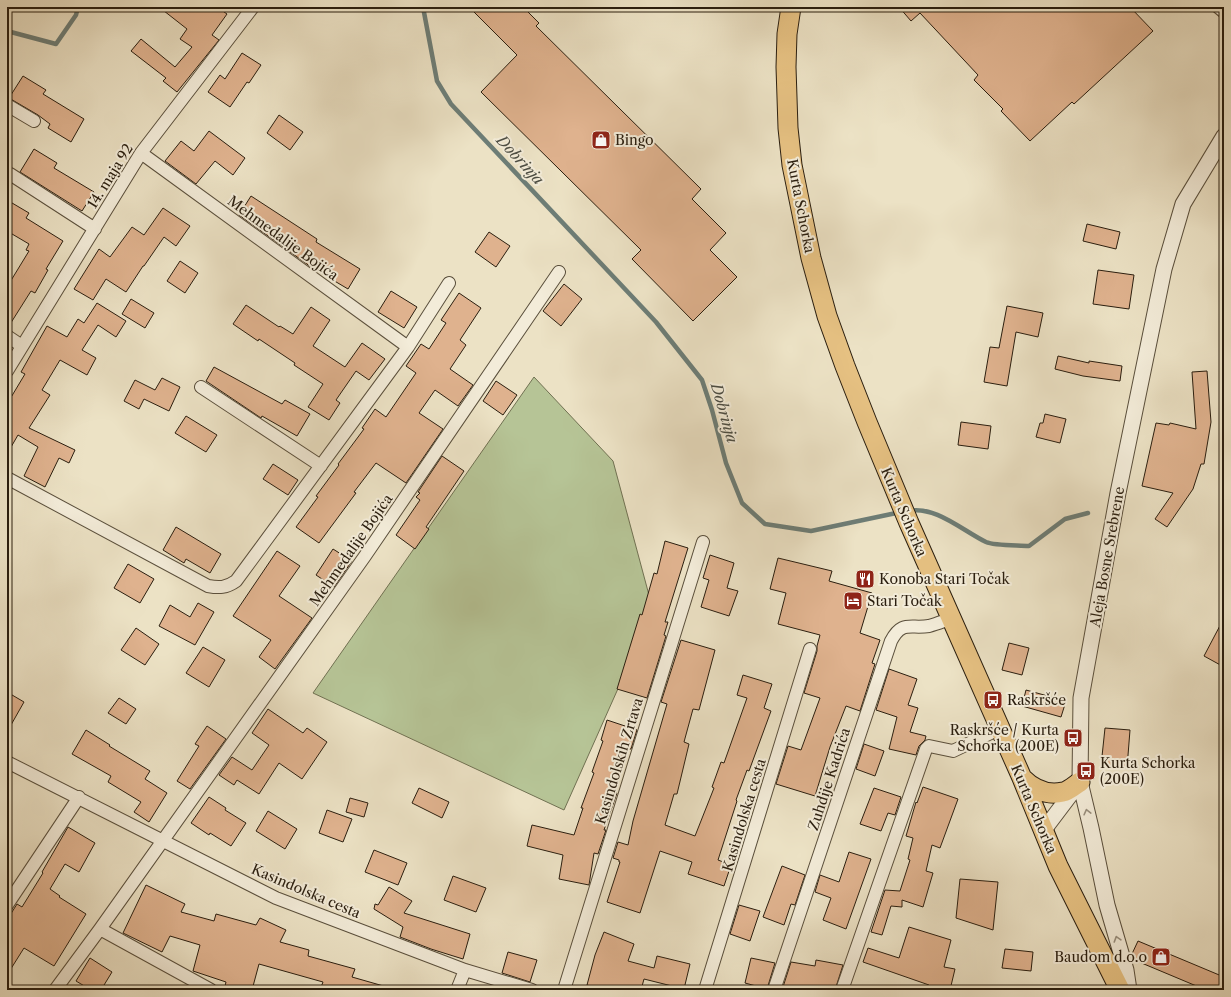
<svg xmlns="http://www.w3.org/2000/svg" width="1231" height="997" viewBox="0 0 1231 997" font-family="'Libre Caslon Text',serif">
<rect width="100%" height="100%" fill="#ece2c5"/>
<filter id="stains"><feTurbulence type="fractalNoise" baseFrequency=".005" numOctaves="4"/><feColorMatrix values="0 0 0 0 .2 0 0 0 0 .09 0 0 0 0 .02 0 0 0 .5 -.17"/></filter>
<radialGradient id="worn" r=".72"><stop offset=".6" stop-color="#630" stop-opacity="0"/><stop offset="1" stop-color="#630" stop-opacity=".3"/></radialGradient>
<path fill="#b6c496" stroke="#707152" d="M534,377L613,461L653,610L564,810L313,693Z"/>
<g fill="none" stroke-linecap="round" stroke-linejoin="round">
<path stroke="#6d7d76" stroke-width="4.5" d="M423,7L437,81L451,104L656,322L702,380L712,410L726,463L742,503L765,524L811,531L901,512
M7,31L56,44L76,15L78,7
M908,511C935,505 963,531 986,542C995,546 1019,545 1029,546L1065,519L1088,513"/>
</g>
<path fill="#dfb28e" stroke="#2a1e0f" d="M159,7H217L227,14L212,35L219,40L177,92L163,81L166,78L131,51L141,39L175,67L192,47L180,39L187,29Z
M469,7H523L539,23L536,26L701,189L692,199L726,233L710,250L737,277L693,321L632,259L641,250L481,92L517,55Z
M899,7H1130L1153,31L1074,104L1072,102L1030,141L1001,111L1003,109L974,80L978,75L920,13L911,21Z
M242,53L261,65L249,83L247,82L230,107L208,92L220,75L225,79Z
M23,76L46,90L43,94L84,119L71,142L48,128L50,124L38,115L9,98Z
M279,115L303,132L290,150L267,133Z
M209,131L245,158L233,175L215,161L196,184L165,161L181,141L194,151Z
M34,149L57,163L54,168L94,192L82,211L20,172Z
M251,196L317,239L316,242L360,269L348,289L311,267L239,215Z
M7,200L29,213L26,218L63,241L46,269L48,270L35,293L31,291L7,329V287L29,251L26,250L29,244L7,231Z
M163,208L190,226L176,246L164,237L144,266H143L126,292L106,279L93,300L74,289L99,249L110,257L132,227L144,235Z
M1087,224L1120,232L1116,249L1083,241Z
M489,232L510,246L496,267L475,252Z
M180,261L198,273L185,293L167,281Z
M1098,270L1134,275L1129,309L1093,304Z
M564,284L582,299L561,326L543,311Z
M391,291L417,307L404,328L378,312Z
M459,293L481,308L460,340L466,345L450,369L473,385L458,406L435,390L419,413L443,429L406,483L376,463L354,492L356,493L319,543L296,527L318,497L316,496L339,465L338,464L364,429L362,428L375,409L386,417L416,373L406,366L421,344L429,349L446,323L441,320Z
M131,299L154,313L145,328L122,314Z
M97,303L126,321L116,337L98,325L82,350L96,358L87,375L60,360L42,390L50,395L29,428L75,450L69,463L59,458L45,487L24,476L38,447L18,435L7,454V404L25,374L21,372L47,326L67,337L78,319L84,323Z
M246,305L279,327L280,326L293,334L311,307L330,320L313,346L345,367L362,343L385,359L369,380L356,371L336,400L340,403L329,420L308,407L323,384L294,365L295,363L259,339L258,341L233,324Z
M1007,306L1043,313L1038,337L1016,332L1007,386L984,382L990,347L999,348Z
M1058,356L1089,363V361L1122,366L1120,381L1083,376L1055,369Z
M214,367L282,404L285,400L310,414L297,436L262,416L261,418L206,381Z
M1207,371L1211,422L1204,464H1201L1193,489L1167,527L1155,519L1173,493L1142,486L1156,423L1169,425L1170,423L1196,429L1192,372Z
M162,378L180,387L169,411L144,399L139,409L124,401L135,380L155,390Z
M496,381L517,395L503,415L483,401Z
M1045,414L1066,419L1060,443L1036,437L1040,423H1043Z
M186,416L217,435L206,452L175,433Z
M961,422L991,426L988,449L958,445Z
M442,456L464,471L426,527L429,529L415,549L396,535L420,500L416,497L420,493L418,492Z
M273,464L298,480L288,495L263,479Z
M176,527L221,554L210,573L186,559L184,563L163,550Z
M665,541L688,548L665,622H668L664,635L666,636L647,698L617,689L640,614L642,615L654,573L657,574Z
M333,549L352,561L334,587L316,575Z
M277,551L300,566L279,596L312,618L275,669L259,657L271,640L233,616Z
M710,555L734,563L727,588L738,591L729,616L701,607L709,580L703,578Z
M778,558L832,571L829,581L872,593L860,633L880,640L872,663L875,664L860,711L846,706L830,747L815,796L776,784L788,746L801,750L820,698L804,693L817,651V646L820,635L778,624L786,593L770,589Z
M128,564L154,579L140,603L114,588Z
M198,603L214,612L195,645L159,626L170,605L190,617Z
M1224,618V667L1204,656Z
M136,628L159,644L145,665L121,650Z
M681,640L715,650L699,710L693,709L684,742L689,744L677,794H674L665,825L695,836L714,788L712,787L721,762L724,763L747,698L737,695L743,675L772,684L764,708L771,711L749,771L747,770L736,800L737,801L718,860L731,865L724,886L688,874L692,862L660,851L640,913L607,902L620,862H619V860L613,858L618,842L628,845L633,821L667,704L661,702Z
M1009,643L1029,648L1022,675L1002,670Z
M203,647L225,660L209,687L186,673Z
M889,669L917,679L908,705L918,708L910,732L926,736L925,740L919,746L916,755L889,749L897,717L876,710Z
M1026,690L1066,701L1061,717L1022,706Z
M7,692L24,702L7,732Z
M119,698L136,709L126,724L108,713Z
M268,709L303,733L307,728L327,742L302,779L279,763L259,794L237,780L234,785L219,775L232,757L252,770L269,745L252,733Z
M607,720L637,730L631,749H628L612,791L617,793L604,830H606L598,854L594,853L589,885L559,879L563,855L527,846L532,825L574,835L583,808H581L594,773L592,772L603,741L601,740Z
M207,726L226,739L190,789L177,781L199,746L195,744Z
M1105,728L1130,730L1127,768L1101,766Z
M86,730L110,745L109,746L150,771L145,779L167,793L149,822L134,812L141,802L108,782L111,776L72,754Z
M864,744L884,751L875,776L856,769Z
M923,787L958,799L940,848L932,845L926,871L933,873L923,907L902,900V907L891,906L882,935L871,932L885,890L900,891L910,860L908,859L913,838L906,836L916,802L917,803Z
M419,788L449,802L442,818L412,803Z
M874,788L901,797L895,815L888,813L881,831L860,824Z
M209,797L226,808L225,810L246,823L231,846L210,833L209,835L191,823Z
M350,798L368,803L364,817L346,812Z
M327,810L352,819L343,842L319,833Z
M268,811L297,829L285,849L256,831Z
M68,827L95,843L79,872L65,864L50,889L60,896L59,897L86,914L54,966L24,948L7,975V920L17,904L22,907L43,873L42,872Z
M374,850L407,863L398,885L365,872Z
M849,852L871,859L846,929L823,920L831,898L815,892L820,875L839,882Z
M782,866L805,875L795,905L791,904L784,925L763,917Z
M453,876L486,888L476,912L444,900Z
M960,879L998,882L993,930L956,918Z
M146,885L185,904L181,912L214,921L216,914L256,925L260,918L286,930L280,942L309,950L308,956L355,969L352,977L387,987L386,990H331L321,987L323,982L259,964L252,990H224L226,982L193,971L200,945L170,936L162,952L123,933Z
M389,887L412,901L404,913L470,934L463,959L431,949L400,937L403,927L374,909L375,904L378,905Z
M739,905L760,911L750,941L730,934Z
M909,927L951,940L944,967L955,969L950,990H928L929,985L863,962L868,948L899,958Z
M604,932L634,944L628,961L654,968L657,956L690,964L684,989L644,979L641,990H605L587,985L595,955Z
M1138,941L1224,977V990H1206L1132,959L1131,956Z
M1005,949L1033,952L1031,971L1002,968Z
M508,952L537,960L530,982L502,973Z
M90,958L112,972L101,990H91L76,981Z
M751,958L775,963L767,989L745,983Z
M816,960L843,965L835,990H800L783,987L791,962L815,966Z"/>
<g fill="none" stroke-linecap="round" stroke-linejoin="round">
<defs>
<path id="minor" d="M1218,7L1224,12
M7,105L34,121
M141,153L408,347
M10,174L95,229
M7,336L22,346
M7,371L141,153L253,7
M201,387L321,466
M7,478L208,586C219,588 226,588 236,581L408,347L449,283
M7,762L276,898L465,970L532,990
M7,905L79,797
M100,929L211,990
M55,990L100,929L365,556L559,272
M457,990L465,970
M564,990L703,542
M705,990L810,649
M774,990L891,641C902,620 910,629 929,626C936,624 944,621 950,619
M842,990L926,749L929,746L953,751L999,729"/>
<path id="tertiary" d="M1043,831L1077,786
M1129,990L1126,970L1107,905L1091,828L1080,782L1081,698L1118,493L1164,269L1183,204L1224,136"/>
<path id="primary" d="M791,7L787,34L786,67L788,128L792,165L811,258L827,316L845,366L867,422L909,523L1022,778L1058,866L1120,990
M1022,778C1033,789 1046,796 1063,792C1069,791 1075,785 1080,782"/>
</defs>
<use href="#minor" stroke="#5a4f3c" stroke-width="14"/>
<use href="#tertiary" stroke="#5a4f3c" stroke-width="17"/>
<use href="#primary" stroke="#2a1e0f" stroke-width="21"/>
<use href="#minor" stroke="#f3ecd9" stroke-width="12"/>
<use href="#tertiary" stroke="#f3ecd9" stroke-width="15"/>
<use href="#primary" stroke="#e6c182" stroke-width="19"/>
</g>
<defs><path id="oneway-chevron" d="M-2-3.5L2.5 0L-2 3.5" fill="none" stroke-width="1.6" stroke-linecap="round" stroke-linejoin="round"/></defs>
<g stroke="#998f7e">
<use href="#oneway-chevron" transform="translate(1087 812) rotate(-104)"/>
<use href="#oneway-chevron" transform="translate(1117 939) rotate(-107)"/>
</g>
<defs>
<symbol id="shop-square" viewBox="-11 -11 22 22"><rect x="-9" y="-9" width="18" height="18" rx="4" fill="#8f2418" stroke="#f3ecd9"/><path d="M-5-2.5h2.3a2.7 3.5 0 0 1 5.4 0H5L5.5 6h-11ZM-1.5-2.5h3a1.5 2.3 0 0 0-3 0Z" fill="#fff"/></symbol>
<symbol id="restaurant-square" viewBox="-11 -11 22 22"><rect x="-9" y="-9" width="18" height="18" rx="4" fill="#8f2418" stroke="#f3ecd9"/><path d="M-5-6h1v4h1v-4h1v4h1v-4h1v5L-1.5 .5V6h-2V.5L-5-1ZM5-6V6H3V1.5H1.5Q1.5-4 5-6Z" fill="#fff"/></symbol>
<symbol id="hotel-square" viewBox="-11 -11 22 22"><rect x="-9" y="-9" width="18" height="18" rx="4" fill="#8f2418" stroke="#f3ecd9"/><path d="M-6-4.5h1.5V1H6V5H4.5V3h-9V5H-6ZM-4 0a1.8 1.8 0 1 1 3.6 0ZM.5 0V-2.5h3Q6-2.5 6 0Z" fill="#fff"/></symbol>
<symbol id="bus-square" viewBox="-11 -11 22 22"><rect x="-9" y="-9" width="18" height="18" rx="4" fill="#8f2418" stroke="#f3ecd9"/><path d="M-5-6H5V4H4V6H2V4H-2V6H-4V4H-5ZM-3.5-4V0h7V-4ZM-3.5 1.2v1.5H-2V1.2ZM2 1.2v1.5H3.5V1.2Z" fill="#fff"/></symbol>
</defs>
<g fill-rule="evenodd">
<use href="#shop-square" x="590" y="129" width="22" height="22"/>
<use href="#restaurant-square" x="854" y="568" width="22" height="22"/>
<use href="#hotel-square" x="842" y="590" width="22" height="22"/>
<use href="#bus-square" x="982" y="689" width="22" height="22"/>
<use href="#bus-square" x="1062" y="727" width="22" height="22"/>
<use href="#bus-square" x="1075" y="760" width="22" height="22"/>
<use href="#shop-square" x="1150" y="946" width="22" height="22"/>
</g>
<g text-anchor="middle" stroke-width="4" stroke-linejoin="round" paint-order="stroke">
<g font-size="14" fill="#2a1e0f" stroke="#f3ecd9" text-anchor="start">
<text x="615" y="145">Bingo</text>
<text x="879" y="584">Konoba Stari Točak</text>
<text x="867" y="606">Stari Točak</text>
<text x="1007" y="705">Raskršće</text>
<text x="1059" y="735" text-anchor="end">Raskršće / Kurta<tspan x="1059" dy="16">Schorka (200E)</tspan></text>
<text x="1100" y="768">Kurta Schorka<tspan x="1100" dy="16">(200E)</tspan></text>
<text x="1147" y="962" text-anchor="end">Baudom d.o.o</text>
</g>
<g font-size="14" fill="#2a1e0f" stroke="#f3ecd9">
<text transform="translate(110 176) rotate(-58)" y="5">14. maja 92</text>
<text transform="translate(801 206) rotate(79)" y="5">Kurta Schorka</text>
<text transform="translate(283 238) rotate(36)" y="5">Mehmedalije Bojića</text>
<text transform="translate(904 512) rotate(67)" y="5">Kurta Schorka</text>
<text transform="translate(351 550) rotate(-55)" y="5">Mehmedalije Bojića</text>
<text transform="translate(1107 557) rotate(-80)" y="5">Aleja Bosne Srebrene</text>
<text transform="translate(619 761) rotate(-73)" y="5">Kasindolskih Zrtava</text>
<text transform="translate(829 779) rotate(-72)" y="5">Zuhdije Kadrića</text>
<text transform="translate(1034 809) rotate(67)" y="5">Kurta Schorka</text>
<text transform="translate(744 815) rotate(-73)" y="5">Kasindolska cesta</text>
<text transform="translate(306 891) rotate(23)" y="5">Kasindolska cesta</text>
</g>
<g font-size="15" font-style="italic" fill="#4c4d43" stroke="#f3ecd9">
<text transform="translate(520 160) rotate(47)" y="5">Dobrinja</text>
<text transform="translate(724 413) rotate(74)" y="5">Dobrinja</text>
</g>
</g>
<rect width="1231" height="997" fill="none" stroke="#ece2c5" stroke-width="24"/>
<rect x="8" y="8" width="1215" height="981" fill="none" stroke="#2a1e0f" stroke-width="2"/>
<rect x="12" y="12" width="1207" height="973" fill="none" stroke="#2a1e0f"/>
<rect width="100%" height="100%" filter="url(#stains)"/>
<rect width="100%" height="100%" fill="url(#worn)"/>
</svg>
